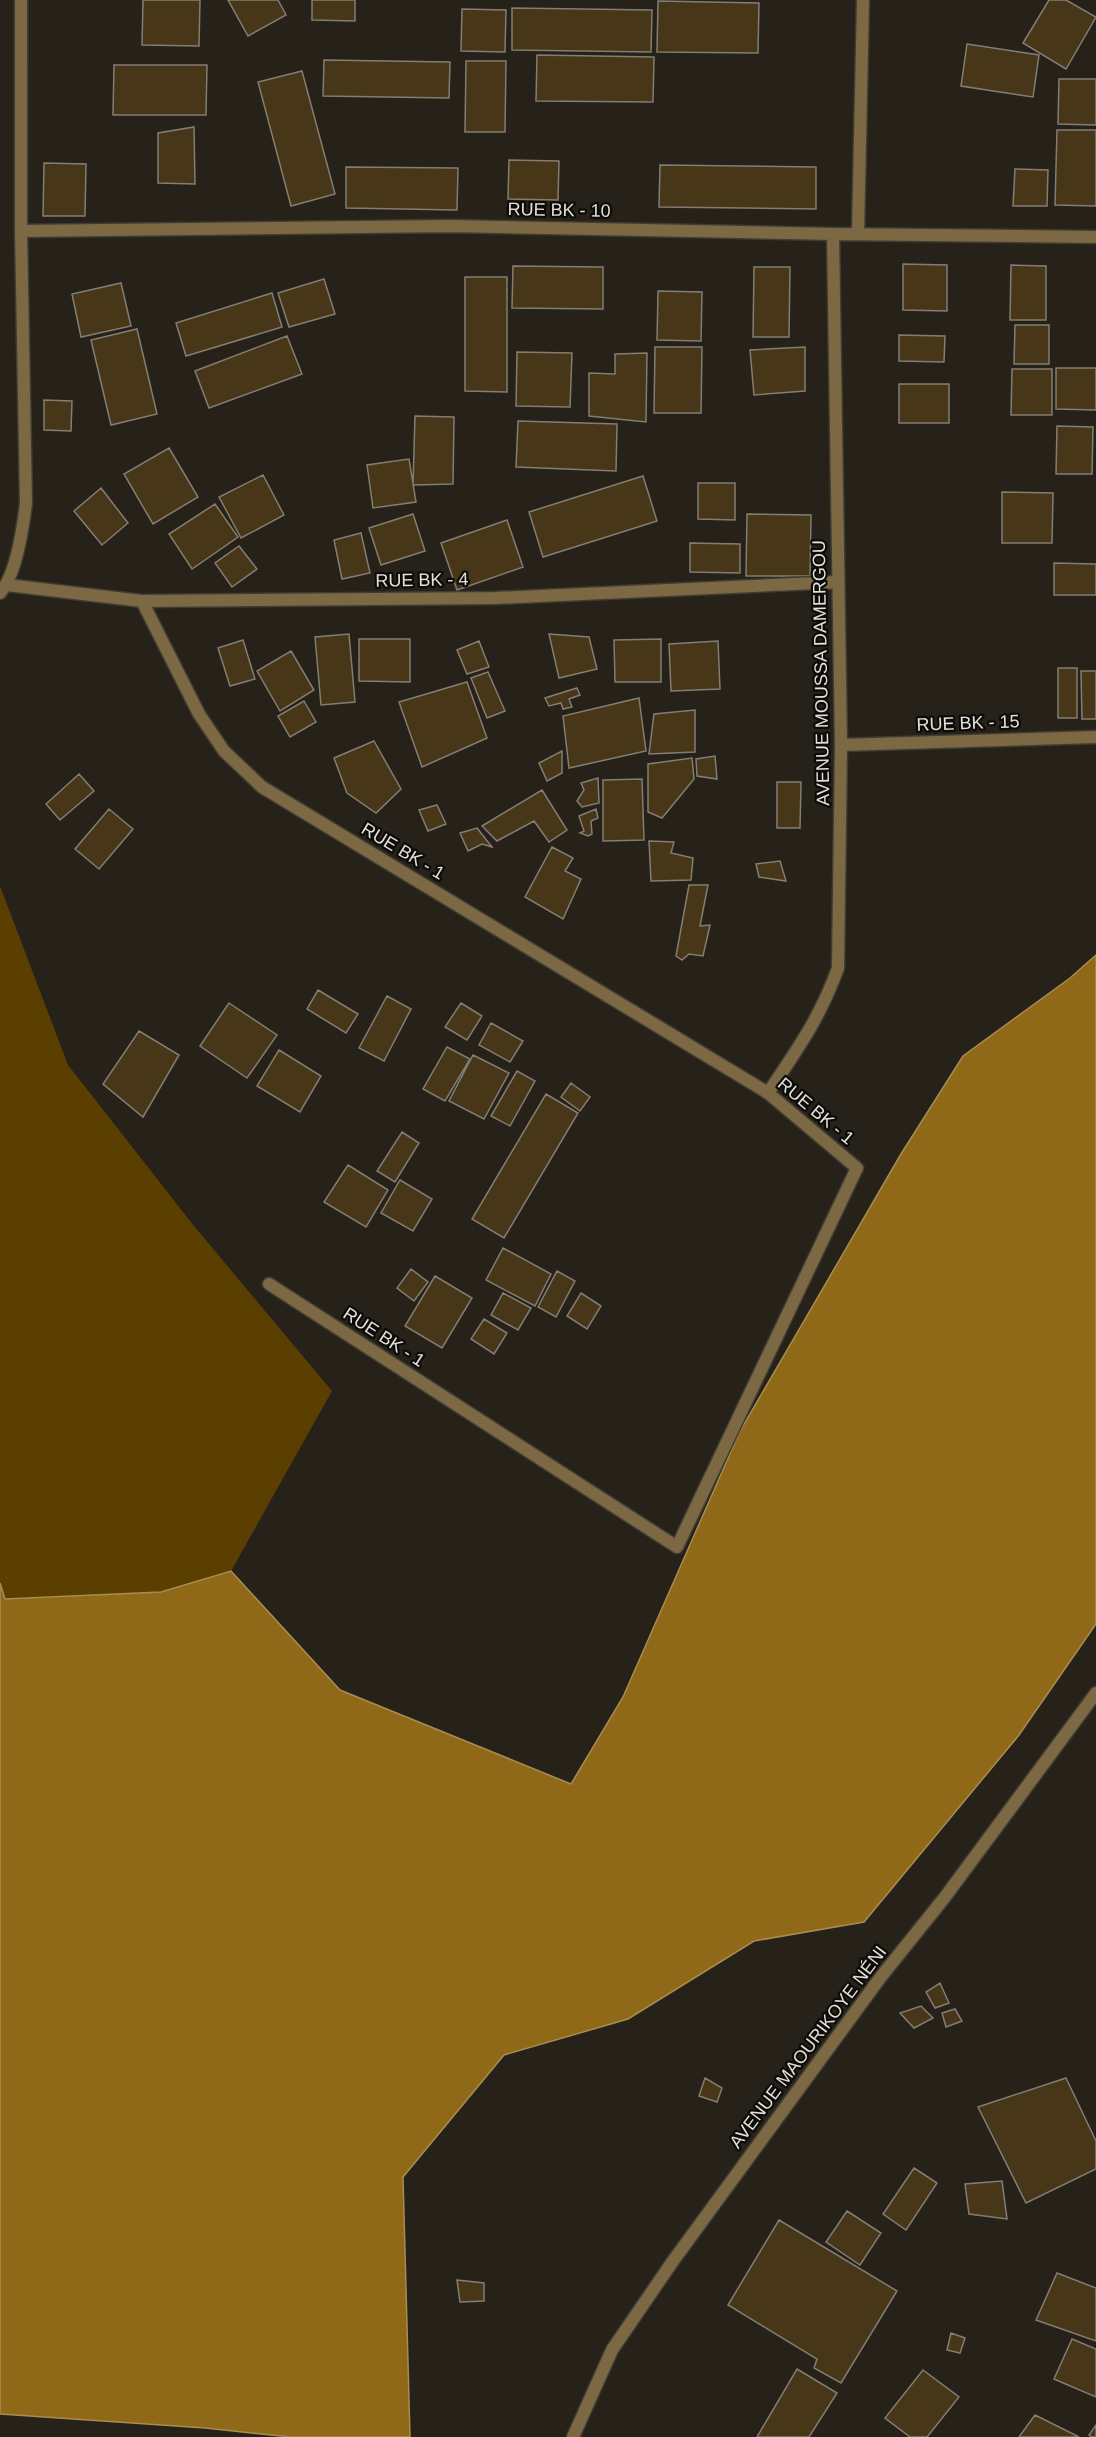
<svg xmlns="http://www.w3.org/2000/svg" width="1096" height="2437" viewBox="0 0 1096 2437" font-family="Helvetica,sans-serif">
<rect width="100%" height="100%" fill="#262119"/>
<path fill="#5b3f00" d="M0,886L68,1065L194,1226L332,1391L231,1571L161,1592L4,1600L0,1725Z"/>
<path fill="#8f6918" stroke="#a88d52" stroke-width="1.5" d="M1096,955V1624L1019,1735L864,1922L754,1941L628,2019L504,2055L403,2177L410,2437H290L205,2428L0,2414V1583L5,1599L161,1592L231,1571L340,1690L571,1784L623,1697L740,1431L901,1154L963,1056L1070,978Z"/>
<path fill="#473617" stroke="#837e74" stroke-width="1.5" d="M143,0H200L199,46L142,45Z
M228,0H278L286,15L248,36Z
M312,0H355V21L312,20Z
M1049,0H1066L1096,17L1066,69L1023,43Z
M658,1L759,3L758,53L657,52Z
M512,8L652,10L651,52L512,50Z
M462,9L506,10L505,52L461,51Z
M967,44L1039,55L1033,97L961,86Z
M537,55L654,57L653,102L536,101Z
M324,60L450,62L449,98L323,96Z
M466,61H506L505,132H465Z
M114,65H207L206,115H113Z
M302,71L335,194L291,206L258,82Z
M1059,79H1096V125L1058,124Z
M194,127L195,184L158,183V133Z
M1057,130H1096V206L1055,205Z
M509,160L559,161L558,200L508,199Z
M44,163L86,164L85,216H43Z
M660,165L816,167V209L659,207Z
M346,167L458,168L457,210L346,208Z
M1015,169L1048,170L1047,206H1013Z
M903,264L947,265V311L903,310Z
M1011,265L1046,266V320H1010Z
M513,266L603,267V309L512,308Z
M754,267H790L789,337H753Z
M465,277H507V392L465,391Z
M324,279L335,314L289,327L278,293Z
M121,283L131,326L81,337L72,294Z
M658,291L702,292L701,341L657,340Z
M272,293L282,327L186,356L176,323Z
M1015,325H1049V364H1014Z
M137,329L157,414L111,425L91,340Z
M899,335L945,336L944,362L899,361Z
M287,336L302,374L209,408L195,371Z
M655,347H702L701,413H654Z
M805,347V391L754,395L750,350Z
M517,352L572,353L570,407L516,406Z
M647,353L646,422L589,416V373L615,374V354Z
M1056,368H1096V410L1056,409Z
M1012,369H1052V415H1011Z
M899,384H949V423H899Z
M44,400L72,401L71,431L44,430Z
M415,416L454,417L453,484L413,485Z
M518,421L617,424L616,471L516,467Z
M1057,426L1093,427L1092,474H1056Z
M169,448L198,497L153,524L124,474Z
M409,459L416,502L373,508L367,465Z
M263,475L284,515L241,538L219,497Z
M643,476L657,521L543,557L529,512Z
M698,483H735V520L698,519Z
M101,488L128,523L102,545L74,511Z
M1002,492L1053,493L1052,543H1002Z
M215,504L238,537L192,569L169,534Z
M413,514L425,551L381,565L369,528Z
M747,514L811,515L810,576H746Z
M507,520L523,567L457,590L441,543Z
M361,533L370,573L342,579L334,540Z
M690,543L740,544V573L690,572Z
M239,546L257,569L232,587L215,563Z
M1054,563L1096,564V595H1054Z
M349,634L355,702L321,705L315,637Z
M549,634L589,637L597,669L559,678Z
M359,639H410V682L359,681Z
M661,639V682H615L614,640Z
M243,640L255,679L230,686L218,648Z
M479,641L489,667L467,674L457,650Z
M718,641L720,689L671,691L669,644Z
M291,651L314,690L280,711L257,671Z
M1058,668H1077V718H1058Z
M1081,671H1096V719H1082Z
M488,672L505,711L487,718L471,678Z
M467,682L487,738L422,767L399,702Z
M577,688L580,695L569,699L572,707L563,709L561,703L549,706L545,698Z
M639,698L646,751L569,768L563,716Z
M304,701L316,722L290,737L278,716Z
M695,710V752L649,754L654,714Z
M374,741L401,789L376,813L347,793L334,758Z
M562,751V773L547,781L539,763Z
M715,756L717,779L697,776L696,759Z
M692,758L694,779L662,818L648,812V764Z
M79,774L94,791L60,820L46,804Z
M598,778L599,803L582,807L577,801L584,790L581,783Z
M642,779L644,840L603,841V780Z
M777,782H801L800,828H777Z
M542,790L567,830L549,842L534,821L497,841L482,826Z
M437,805L446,824L428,831L419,810Z
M109,809L133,829L99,869L75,849Z
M596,809L598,818L591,821L592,834L588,836L580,833L584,831L579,816Z
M477,828L492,847L482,844L468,851L460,833Z
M649,841L674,842L671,853L693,858L691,880L651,881Z
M552,847L573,858L565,871L581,879L563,919L525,897Z
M780,861L786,881L759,877L756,864Z
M689,885H708L700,926L710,925L703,956L689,954L682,960L676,956Z
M318,990L358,1014L346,1033L307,1009Z
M387,996L411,1009L384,1061L359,1048Z
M229,1003L277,1035L247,1078L200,1046Z
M461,1003L482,1016L467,1040L445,1027Z
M491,1023L523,1041L510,1062L479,1045Z
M139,1031L179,1055L143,1117L103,1084Z
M447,1047L470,1059L445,1101L423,1089Z
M279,1050L321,1076L300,1112L257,1086Z
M473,1055L509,1073L484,1119L449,1101Z
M517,1071L535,1081L510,1126L491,1116Z
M571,1083L590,1097L580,1111L561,1097Z
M546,1094L578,1113L504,1238L472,1219Z
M402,1132L419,1143L395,1182L377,1171Z
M348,1165L388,1190L366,1227L324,1202Z
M400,1180L432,1199L413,1231L381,1213Z
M503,1248L551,1274L535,1306L486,1280Z
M411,1269L428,1282L414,1301L397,1288Z
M557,1271L575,1281L556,1317L538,1307Z
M435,1276L472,1298L442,1348L405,1326Z
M503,1293L531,1308L518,1330L491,1315Z
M581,1293L601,1306L587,1329L567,1316Z
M484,1319L507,1333L494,1354L471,1339Z
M940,1983L949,2003L935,2008L926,1992Z
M921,2006L933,2018L914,2028L900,2013Z
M955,2009L962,2021L946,2027L942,2013Z
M705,2078L722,2088L717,2102L699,2096Z
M1066,2078L1096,2141V2169L1026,2203L978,2107Z
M914,2168L937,2183L906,2230L883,2214Z
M1002,2181L1007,2219L969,2214L965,2184Z
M847,2211L881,2233L860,2265L826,2242Z
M779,2220L897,2291L841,2383L814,2368L817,2359L728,2305Z
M1057,2273L1096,2288V2341L1036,2320Z
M457,2280L484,2283V2301L460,2302Z
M951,2333L965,2338L960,2353L947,2350Z
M1072,2339L1096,2349V2397L1054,2379Z
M797,2369L837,2393L809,2437H757Z
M923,2370L959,2397L927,2437H910L885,2418Z
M1035,2415L1079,2437H1019Z
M1096,2425V2437H1092L1089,2435Z"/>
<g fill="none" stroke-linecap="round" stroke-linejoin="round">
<defs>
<path id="minor" d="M21,231L450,226L833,234L1096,237
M858,234L863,0
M7,585L142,601L495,598L838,582
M0,593C16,575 23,528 26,503L21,231V0
M142,601L199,714L224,751L262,787L768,1093L857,1168L677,1547L269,1284
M841,745L1096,737
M768,1093C797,1050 820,1018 838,968L841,745L833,234
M573,2437L612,2350L673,2261L880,1978L945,1897L1096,1693"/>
</defs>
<use href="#minor" stroke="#403c34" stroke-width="15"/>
<use href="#minor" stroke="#7c6843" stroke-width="12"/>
</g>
<g text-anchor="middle" stroke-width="4.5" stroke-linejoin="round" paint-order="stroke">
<g font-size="18" fill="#e3e0db" stroke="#0d0b08">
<text transform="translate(559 210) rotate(1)" y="6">RUE BK - 10</text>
<text transform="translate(422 580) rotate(-1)" y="6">RUE BK - 4</text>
<text transform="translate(821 673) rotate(-91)" y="6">AVENUE MOUSSA DAMERGOU</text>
<text transform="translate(968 723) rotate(-2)" y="6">RUE BK - 15</text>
<text transform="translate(403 851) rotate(31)" y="6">RUE BK - 1</text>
<text transform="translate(816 1111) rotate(40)" y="6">RUE BK - 1</text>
<text transform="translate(384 1337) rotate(33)" y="6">RUE BK - 1</text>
<text transform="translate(808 2047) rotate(-53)" y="6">AVENUE MAOURIKOYE NÉNI</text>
</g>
</g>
</svg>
